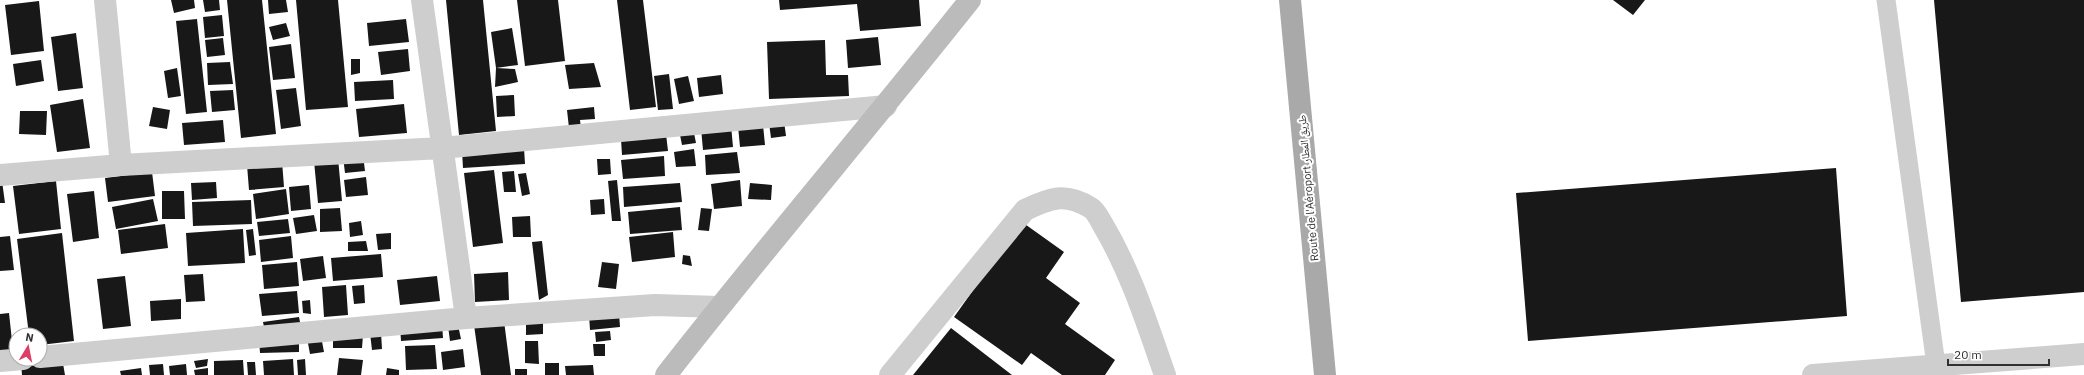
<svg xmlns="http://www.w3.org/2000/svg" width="2084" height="375" viewBox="0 0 2084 375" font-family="'IBM Plex Sans','Noto Naskh Arabic',sans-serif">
<rect width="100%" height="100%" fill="#fff"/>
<path fill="#181818" d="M171,0H194L195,8L174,13Z
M203,0H219L220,10L205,12Z
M227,0H262L276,134L241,138Z
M268,0H286L288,12L269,14Z
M296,0H338L348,107L306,110Z
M446,0H483L496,131L459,135Z
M517,0H558L565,61L525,66Z
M617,0H643L656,107L630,110Z
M779,0H919L921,26L860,31L857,4L780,10Z
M1613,0H1645L1633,15Z
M1934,0H2084V292L1961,302Z
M39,1L44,51L11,55L5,5Z
M222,15L224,36L205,38L203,17Z
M197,19L207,112L186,114L176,21Z
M406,19L409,42L369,46L367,23Z
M286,23L290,36L273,40L269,27Z
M512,28L518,65L496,68L491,32Z
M76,33L83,88L58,91L51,37Z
M878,37L881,65L848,68L846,40Z
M223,38L225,55L207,57L205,40Z
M825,40L826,75H848L849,96L769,99L767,42Z
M291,44L295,78L273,80L269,47Z
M408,49L410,71L381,75L378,52Z
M351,59H360V73L351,75Z
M41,60L44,81L16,86L13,64Z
M230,62L233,84L208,85L207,63Z
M594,63L601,87L569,89L565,65Z
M177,68L181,96L168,98L164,71Z
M496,68L515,69L518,82L495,87Z
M669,74L673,109L658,110L654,76Z
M721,75L723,94L699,97L697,78Z
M688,76L694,101L679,104L674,79Z
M393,80L394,99L355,101L354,82Z
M296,88L301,126L281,129L276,90Z
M233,90L235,110L212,112L210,91Z
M514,95L515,116L497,117L496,96Z
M83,99L90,148L57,152L50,105Z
M404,104L407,133L359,137L356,109Z
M153,107L170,110L167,129L149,126Z
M594,107L595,119L580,120L581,128H569L567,110Z
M20,111H47L46,135L19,134Z
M223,120L225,142L184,145L182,123Z
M784,121L786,136L771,138L769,123Z
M731,125L733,147L703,150L701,128Z
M763,125L765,145L740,147L738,126Z
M694,133L696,143L682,145L680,135Z
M666,134L668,151L622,155L621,139Z
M524,148L525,164L463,168L462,151Z
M694,149L696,166L676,167L674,152Z
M737,152L740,173L706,175L705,155Z
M363,155L365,171L345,173L343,157Z
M664,156L665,176L623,179L621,160Z
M338,158L342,201L318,203L314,161Z
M597,159H610L611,174L598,175Z
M282,161L284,187L249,190L247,165Z
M1836,168L1847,316L1528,341L1516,193Z
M494,170L503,243L473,247L464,173Z
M514,171L516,192H504L502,172Z
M152,172L155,196L108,202L105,178Z
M526,173L530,194L522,196L518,174Z
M366,177L368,195L346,197L344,180Z
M617,180L621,221H612L608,181Z
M740,180L742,206L714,209L711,184Z
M0,181H2L5,203H0Z
M56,181L61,229L19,234L13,186Z
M216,182L217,198L192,200L191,183Z
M680,183L682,202L624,207L623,187Z
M750,183L772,185L771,200L748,199Z
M309,185L311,209L291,211L289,187Z
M286,189L289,214L256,219L253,194Z
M94,191L99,238L73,242L67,194Z
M162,191H184L185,219H162Z
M153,199L158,221L116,229L112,207Z
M604,199L605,214L591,215L590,200Z
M251,200L252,224L193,226L192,202Z
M680,207L682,230L630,234L628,212Z
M340,208L342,231L320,232V209Z
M701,208L712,209L709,231L698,230Z
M314,215L317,231L296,234L293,218Z
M530,216L531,237H513L512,217Z
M288,219L290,233L259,236L257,222Z
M361,221L363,235L350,237L349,223Z
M1022,222L1064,252L1046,278L1080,303L1065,324L1115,360L1105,375H1062L1031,353L1022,365L954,317Z
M165,224L168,248L121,254L118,230Z
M243,229L245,263L188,266L186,233Z
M253,229L256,255L249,256L246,230Z
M673,232L675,257L632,262L629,237Z
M62,233L74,341L40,345V335H29L17,239Z
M391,233V249L378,250L376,234Z
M10,236L14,270L0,271V237Z
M291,236L293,258L261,262L259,240Z
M366,241L368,251H348V242Z
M542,241L548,295L539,300L532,242Z
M381,254L383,277L333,281L331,258Z
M683,255L690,256L692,266L682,264Z
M323,256L326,278L303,281L300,259Z
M297,262L299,286L264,289L262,265Z
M602,262L619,264L616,289L598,287Z
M508,272L509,300L475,302L474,274Z
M203,274L205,301L186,302L184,275Z
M125,276L131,326L103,329L97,279Z
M437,276L440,301L400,305L397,280Z
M346,285L348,315L324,317L322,287Z
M364,285L365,303L354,304L352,286Z
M297,291L299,313L262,316L259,294Z
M181,299V319L151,321L150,301Z
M310,300L311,314L303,313L302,301Z
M9,313L13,350L0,351V314Z
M619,313L620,327L590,330L589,315Z
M299,317L301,327L265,332L263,322Z
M543,319V334L526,335V320Z
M504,321L511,375H481L474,325Z
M442,323L443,338L401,341L400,326Z
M458,325L461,339L450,341L448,326Z
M951,328L1012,375H913Z
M610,331L611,340L596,342L595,332Z
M381,332L382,349L372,350L370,333Z
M333,335H363L362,348H333Z
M321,336L324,352L310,354L307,338Z
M259,339H299V352L260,353Z
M525,341H538L539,364L525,363Z
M593,344H605V356H594Z
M435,345L437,369L406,370L405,346Z
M463,349L465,367L443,370L441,352Z
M62,358L65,375H22L21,363Z
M339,358L363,360L361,375H337Z
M208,359L207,366L196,368L194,361Z
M293,359L294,375H264L263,361Z
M305,359L306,375H298L297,360Z
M243,360L244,375H214V361Z
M247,362H255L256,375H248Z
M545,363H559V375H545Z
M163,364L164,375H150L149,365Z
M186,364L187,375H170L169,366Z
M593,365L594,375H566L565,366Z
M141,368L142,375H121L120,371Z
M208,368V375H195L194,370Z
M387,368L399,370V375H386Z
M515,369H527V375H515Z"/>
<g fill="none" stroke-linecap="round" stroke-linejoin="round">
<path stroke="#cecece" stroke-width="19" d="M1886,0L1936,365"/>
<path stroke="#cecece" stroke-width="22" d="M105,0L121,165
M422,0L466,318
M0,175L121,165L442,148L886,106
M40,357L466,318L655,305L719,307
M0,361L23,359
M890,375L1025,210C1050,198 1065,192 1091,208C1096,211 1100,220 1103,225C1131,272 1147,324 1165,375
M1813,375L2084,354"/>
<path stroke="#bbb" stroke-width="22" d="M666,375C765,248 870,126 970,0"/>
<path stroke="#a9a9a9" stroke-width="22" d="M1290,0L1325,375"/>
</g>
<g text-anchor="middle" stroke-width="4" stroke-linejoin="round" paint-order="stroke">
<g font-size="11" fill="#313131" stroke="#fff">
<text transform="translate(1308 188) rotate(-95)" y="4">Route de l'Aéroport طريق المطار</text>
</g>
</g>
<g transform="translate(28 347) rotate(10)"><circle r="19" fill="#ffffff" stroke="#adadad"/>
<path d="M0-3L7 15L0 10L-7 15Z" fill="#dc3f63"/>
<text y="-6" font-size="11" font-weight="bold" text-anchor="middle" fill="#313131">N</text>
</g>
<path d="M1948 359v6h101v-6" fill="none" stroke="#313131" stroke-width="2"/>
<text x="1954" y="359" font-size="12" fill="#313131" stroke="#ffffff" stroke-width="3" paint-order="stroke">20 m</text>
</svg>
